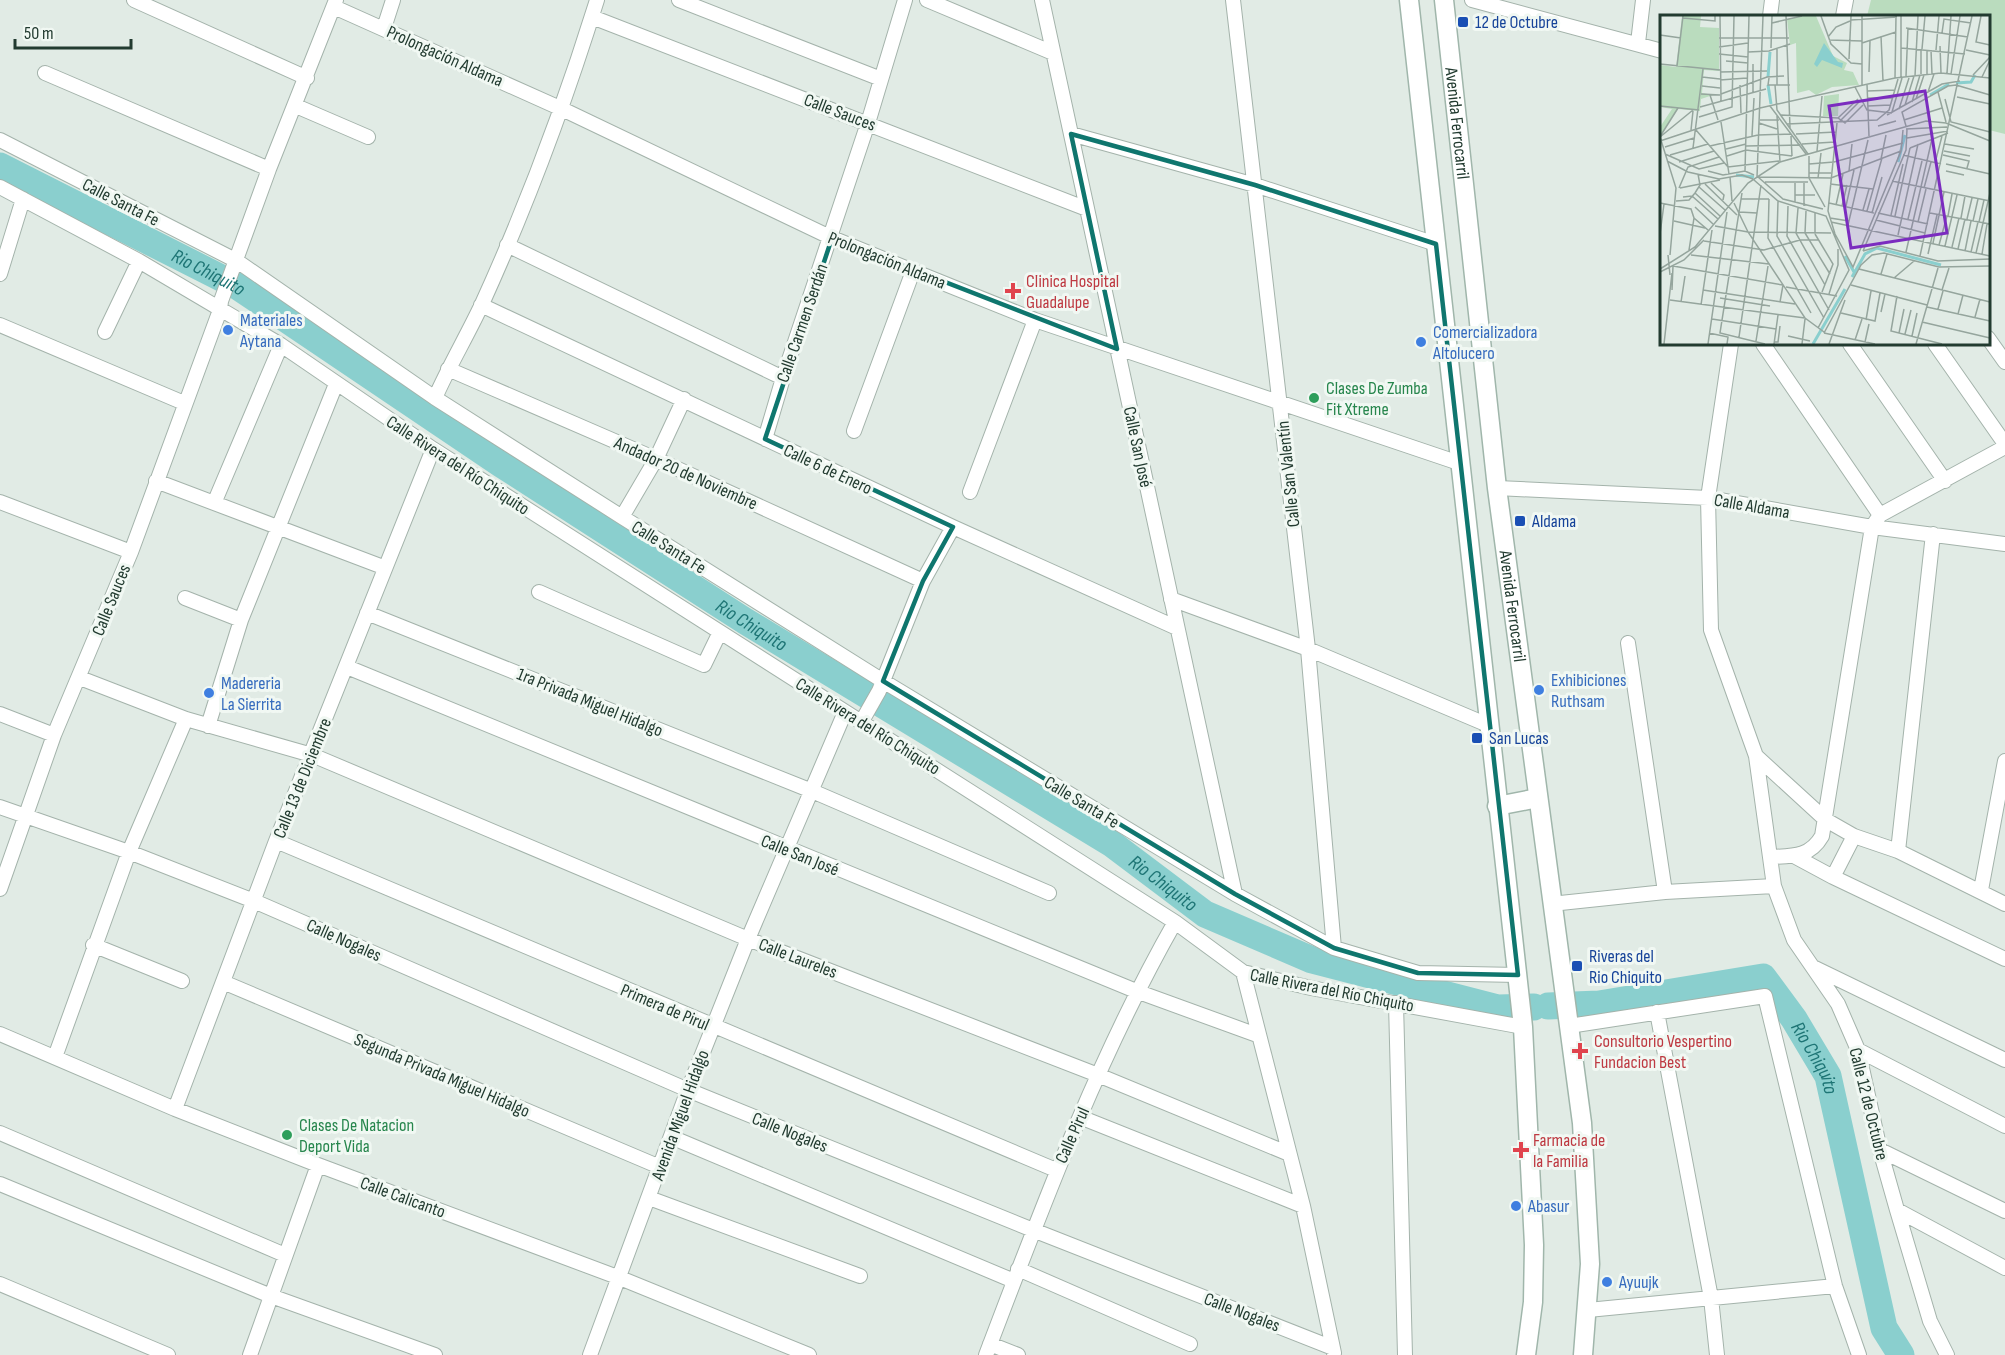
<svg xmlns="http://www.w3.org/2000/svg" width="2005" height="1355" viewBox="0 0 2005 1355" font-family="'Sofia Sans Condensed',sans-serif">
<rect width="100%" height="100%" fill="#e1ebe5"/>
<path fill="#badcbe" d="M1871,0H2005V134L1989,130L1988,16H1867Z"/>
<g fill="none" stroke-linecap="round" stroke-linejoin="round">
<g stroke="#8acfce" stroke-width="27">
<path id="s1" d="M0,166L237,286L501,464L745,621L1112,844L1205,914L1312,960L1498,1008L1534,1007"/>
<path id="s2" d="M1548,1006L1599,1004L1763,977L1794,1019L1828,1076L1884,1328L1901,1355"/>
</g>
<defs>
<path id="minor" d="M134,0L307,78
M679,0L881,79
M927,0L1053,53
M1042,0L1235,894
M1233,0L1308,649L1334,948
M1472,0L1662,51
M334,7L562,109L832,238L913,271L1035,320L1459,463
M1770,16L1772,0
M1843,16L1846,0
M592,17L1087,209
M384,28L393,0
M1638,43L1643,0
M45,73L269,169
M296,106L368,137
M1071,134L1255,185L1436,244
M0,140L237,261L435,398L622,517L883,681L1235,894L1334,948L1418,973L1518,975
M0,187L139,261L281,345L433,449L1175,922L1243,972L1311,988L1523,1027
M507,245L783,378
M0,274L23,199
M481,305L953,527L1177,628
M0,325L184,403
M105,332L139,261
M1988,338L2005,362
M1731,344L1708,498L1711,630L1756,756L1826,820L1854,836L1898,851L2005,904
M1763,344L1880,515
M1850,344L1945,481
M1935,344L2005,444
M448,369L656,459L923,581
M435,398C449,366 467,336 482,304C527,205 565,103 597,0
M854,431L913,271
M765,439L783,378L868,123L905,0
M156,481L383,567
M1497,488L1708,498L1872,527L2005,544
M970,492L1035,320
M215,501L281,345
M0,502L131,552
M622,517L656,459L684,399
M539,592L704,665L720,632
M185,598L241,620
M1171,599L1308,649L1488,725
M367,613L812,791L1049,893
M1628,643L1665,892
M347,667L1136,991L1257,1035
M80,678L186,719L312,755L748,939L1098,1075L1287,1153
M0,714L54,735
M862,721L879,691L923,581L953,527
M208,726L241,620L336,384
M1756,756L1774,886L1794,940L1838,1004L1858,1050L1880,1150L1897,1210L1930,1321L1947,1355
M0,807L129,852L254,901L688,1090L1033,1230L1333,1348
M276,841L1056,1170
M1898,851L1933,534
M1794,856L1833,877L2005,959
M1771,857C1793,856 1810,857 1822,836L1872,527L1880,515L2005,447
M1833,877L1854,836
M0,889L54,735L131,552L220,310L221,301L269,169L336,0
M1981,890L2005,761
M1551,904L1665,892L1774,886
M93,945L182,981
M1815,968L2005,1060
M1243,972L1303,1206L1334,1353
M223,982L660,1167
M1396,1003L1405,1355
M1657,1012L1711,1298L1717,1355
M1569,1026L1765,996L1835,1286L1859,1355
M0,1034L175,1109L318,1165L620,1278L809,1355
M1858,1050L2005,1126
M55,1057L129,852L186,719
M175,1109L276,841L433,449
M1080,1117L1303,1206
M0,1133L285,1255
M671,1137L1014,1281
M1880,1150L2005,1211
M0,1184L271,1296L435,1355
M649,1198L860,1276
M1897,1210L2005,1268
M1018,1269L1190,1344
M0,1284L168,1355
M1588,1310L1835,1286
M990,1344L1018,1355
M250,1355L318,1165
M590,1355L688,1090L748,939L845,712
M986,1355C1042,1208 1097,1059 1175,922"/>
<g id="secondary">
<path d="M1409,0L1523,1027L1534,1245L1533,1302L1526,1355"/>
<path id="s3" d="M1444,0L1497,488L1582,1123L1590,1264L1583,1355"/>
<path d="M1497,806L1538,798"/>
</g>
</defs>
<use href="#minor" stroke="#a4b3ab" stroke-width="16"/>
<use href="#secondary" stroke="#a0b6ab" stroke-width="21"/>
<use href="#minor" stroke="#fff" stroke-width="14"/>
<use href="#secondary" stroke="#fff" stroke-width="18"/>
</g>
<path fill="none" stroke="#0f766e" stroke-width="4.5" stroke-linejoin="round" d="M1071,134L1255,185L1436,244L1518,975L1418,973L1334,948L1235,894L883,681L923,581L953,527L765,439L832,238L1117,349Z"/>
<g fill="#1a4fb4" stroke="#f1f8f3" stroke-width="2">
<rect x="1457" y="16" width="12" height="12" rx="3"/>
<rect x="1514" y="515" width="12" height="12" rx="3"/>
<rect x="1471" y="732" width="12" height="12" rx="3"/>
<rect x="1571" y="960" width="12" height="12" rx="3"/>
</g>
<g fill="#e0444e" stroke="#f1f8f3" stroke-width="2">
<path d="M1010 282h6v6h6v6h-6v6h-6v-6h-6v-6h6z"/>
<path d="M1577 1042h6v6h6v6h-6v6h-6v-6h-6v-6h6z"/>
<path d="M1518 1141h6v6h6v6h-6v6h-6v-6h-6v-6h6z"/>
</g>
<g fill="#3f7fe0" stroke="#f1f8f3" stroke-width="2">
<circle cx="228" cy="330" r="6"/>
<circle cx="1421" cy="342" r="6"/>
<circle cx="1539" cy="690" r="6"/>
<circle cx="209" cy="693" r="6"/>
<circle cx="1516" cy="1206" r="6"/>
<circle cx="1607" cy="1282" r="6"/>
</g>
<g fill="#2e9e5b" stroke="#f1f8f3" stroke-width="2">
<circle cx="1314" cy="398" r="6"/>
<circle cx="287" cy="1135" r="6"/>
</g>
<g text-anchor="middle" stroke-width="6" stroke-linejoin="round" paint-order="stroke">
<g font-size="18" fill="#164399" stroke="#f1f8f3" text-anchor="start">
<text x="1475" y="28">12 de Octubre</text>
<text x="1532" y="527">Aldama</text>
<text x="1489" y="744">San Lucas</text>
<text x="1589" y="962">Riveras del<tspan x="1589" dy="21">Rio Chiquito</tspan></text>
</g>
<g font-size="18" fill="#223b30" stroke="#f1f8f3">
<text transform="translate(445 56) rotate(24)" y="6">Prolongación Aldama</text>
<text transform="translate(840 112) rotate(21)" y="6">Calle Sauces</text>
<text dy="6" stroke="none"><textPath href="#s3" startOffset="124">Avenida Ferrocarril</textPath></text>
<text transform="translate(121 202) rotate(27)" y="6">Calle Santa Fe</text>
<text transform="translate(887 260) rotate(22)" y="6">Prolongación Aldama</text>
<text transform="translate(802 323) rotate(-71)" y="6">Calle Carmen Serdán</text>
<text transform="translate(1138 447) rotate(78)" y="6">Calle San José</text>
<text transform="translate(458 465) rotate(33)" y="6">Calle Rivera del Río Chiquito</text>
<text transform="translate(828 469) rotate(25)" y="6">Calle 6 de Enero</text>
<text transform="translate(686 473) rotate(24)" y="6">Andador 20 de Noviembre</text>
<text transform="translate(1288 474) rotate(-96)" y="6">Calle San Valentín</text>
<text transform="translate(1752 506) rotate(10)" y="6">Calle Aldama</text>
<text transform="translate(669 547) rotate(32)" y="6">Calle Santa Fe</text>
<text transform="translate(111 600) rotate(-68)" y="6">Calle Sauces</text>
<text dy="6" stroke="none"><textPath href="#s3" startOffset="610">Avenida Ferrocarril</textPath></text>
<text transform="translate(590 702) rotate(22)" y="6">1ra Privada Miguel Hidalgo</text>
<text transform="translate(868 726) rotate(32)" y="6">Calle Rivera del Río Chiquito</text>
<text transform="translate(302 778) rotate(-68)" y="6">Calle 13 de Diciembre</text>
<text transform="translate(1082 802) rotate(31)" y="6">Calle Santa Fe</text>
<text transform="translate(800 855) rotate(22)" y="6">Calle San José</text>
<text transform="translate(344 940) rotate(24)" y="6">Calle Nogales</text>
<text transform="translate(798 958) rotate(21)" y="6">Calle Laureles</text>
<text transform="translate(1332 990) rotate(11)" y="6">Calle Rivera del Río Chiquito</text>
<text transform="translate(665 1007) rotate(23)" y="6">Primera de Pirul</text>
<text transform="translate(442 1075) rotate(23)" y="6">Segunda Privada Miguel Hidalgo</text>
<text transform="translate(1869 1104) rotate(76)" y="6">Calle 12 de Octubre</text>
<text transform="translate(680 1115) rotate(-70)" y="6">Avenida Miguel Hidalgo</text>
<text transform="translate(790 1132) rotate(22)" y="6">Calle Nogales</text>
<text transform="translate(1072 1135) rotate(-66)" y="6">Calle Pirul</text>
<text transform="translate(403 1197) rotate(20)" y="6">Calle Calicanto</text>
<text transform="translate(1242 1312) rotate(21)" y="6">Calle Nogales</text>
</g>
<g font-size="18" fill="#be3a42" stroke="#f1f8f3" text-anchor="start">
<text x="1026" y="287">Clinica Hospital<tspan x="1026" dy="21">Guadalupe</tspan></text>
<text x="1594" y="1047">Consultorio Vespertino<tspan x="1594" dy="21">Fundacion Best</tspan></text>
<text x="1533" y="1146">Farmacia de<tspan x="1533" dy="21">la Familia</tspan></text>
</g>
<g font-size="18" fill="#366cbe" stroke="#f1f8f3" text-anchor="start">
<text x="240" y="326">Materiales<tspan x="240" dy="21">Aytana</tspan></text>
<text x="1433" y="338">Comercializadora<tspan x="1433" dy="21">Altolucero</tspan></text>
<text x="1551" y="686">Exhibiciones<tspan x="1551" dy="21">Ruthsam</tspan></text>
<text x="221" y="689">Madereria<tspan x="221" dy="21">La Sierrita</tspan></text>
<text x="1528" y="1212">Abasur</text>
<text x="1619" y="1288">Ayuujk</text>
</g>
<g font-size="18" fill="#27864d" stroke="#f1f8f3" text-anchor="start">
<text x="1326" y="394">Clases De Zumba<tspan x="1326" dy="21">Fit Xtreme</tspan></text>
<text x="299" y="1131">Clases De Natacion<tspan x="299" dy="21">Deport Vida</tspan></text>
</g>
<g font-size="20" font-style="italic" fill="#1e7575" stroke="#f1f8f3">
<text dy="7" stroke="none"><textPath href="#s1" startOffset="234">Rio Chiquito</textPath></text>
<text dy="7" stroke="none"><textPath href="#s1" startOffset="882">Rio Chiquito</textPath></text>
<text dy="7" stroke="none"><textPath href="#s1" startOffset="1368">Rio Chiquito</textPath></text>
<text dy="7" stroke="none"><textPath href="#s2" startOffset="314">Rio Chiquito</textPath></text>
</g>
</g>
<g transform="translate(1660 15)">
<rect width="330" height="330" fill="#e1ebe5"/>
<path d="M22,1H41L40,12L59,13V56L44,55L42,78L53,80L41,84L40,96L18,94L0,121V112L12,94L0,92V50L16,52ZM142,1H156L173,41L187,48L184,55L193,57L199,70L172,72L156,80L149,75L137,78L136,28L130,30L127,4ZM179,79L178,101H163L164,81Z" fill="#badcbe"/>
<path d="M164,28L178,47L183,48L182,53L162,45L157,52L154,49Z" fill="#8acfce"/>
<path fill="none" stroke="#8acfce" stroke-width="3" d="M108,62L110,37M296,68L311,67L315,60M108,70L111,89M270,80L289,69M238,147L245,120M76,160L94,162M185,241L194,257M192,262L205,239L217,233L281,250M153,329L185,274"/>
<path fill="none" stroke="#95a59d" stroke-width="1.5" d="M60,1L61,86M103,1L97,162L171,163L241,136M126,1L130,113M161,1L171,29L191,48L202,49M202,1V70M321,1L316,27L330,30M23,3L55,6V1M191,5L237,2M112,8L142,1M246,13L308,22M282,18L284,4L311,8M0,20L21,23M221,21L223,66M168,22L176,12L190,6M59,23H129M169,25L202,26M202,28L236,17M280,31L281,58M59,32L88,28M111,33L112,1M241,33L305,39M262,34L265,1M267,35V60M271,35L272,59M276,35L279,1M306,35L330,40M88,37L109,36L130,29M59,39L88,42M189,44L191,1M66,46L88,48M0,49L60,55M93,49V77M17,51L23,1M60,57L107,56M209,57L210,26M287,58L291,1M261,59V34M291,59L300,1M313,60L330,42M246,61L248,13M255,61L258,1M42,62L60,64M241,62V1M322,62L330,45M109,63L108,70H130M235,63L236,1M60,65L87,63M207,69L209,121M80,70L81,98M115,70L117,95L148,139M117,70V34M42,71L60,73M195,72L207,95L232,98M207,76L235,75M268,77L274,59M278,77L286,107M41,79L60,80M61,79L107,62L124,61M50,80L58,105M297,82L330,89M207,83H232M256,84L264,60M285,84L291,107L330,117M252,87L260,60M245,90L254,61M0,91L39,95M110,91L146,139M208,91L230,90M40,92L106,74M239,94L249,63M232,97L242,63M121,100L178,103L185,108L203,90M227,100L282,69L300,66M117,101L120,147M39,102L72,92L74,1M178,103L198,84M100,105H119M244,105L282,93M180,106L200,86M61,107L69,159M99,108L117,114M177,108L168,196L175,219L193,252L241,136L243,115M127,109L217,105L229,95L238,64M218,111L236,106M246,111L242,97L288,71L296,70L330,80M246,114L287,112M31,115L33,96M36,115L68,152L119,146M136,119L176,117M1,120L18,93M92,121L94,83M131,121L132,141M0,122L33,95M0,122L16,173L10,240M247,123L288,116M0,126L100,93L235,63L281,58L330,63M142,129L175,127M285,129L314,134M50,131L98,120L131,119M86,131L140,130M5,132L34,123M33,133L43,54M250,133L288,118M66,134L86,129M157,136L162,81M284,136L310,141M5,139L39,154L64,148M10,140L48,129M243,140L281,149M283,140L309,146L307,153M67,141L86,135L132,141M149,141V163L165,192M221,144L226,120M7,146L28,157L59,164L82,160L93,164M19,147L54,136M275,148L282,121M149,149L174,147L243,128M286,149L330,159M48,156L63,160L85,156L94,160M85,156L89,1M189,156L192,129M286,156L304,160M149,158H171M70,162L72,186M98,162L123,184L163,194M158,163L161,138M94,165L118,186L166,201L189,255L158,313M232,166L330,186M105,167H148M51,168L64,180L63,185M45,169L77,200M170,169L213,174M39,172L65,195M19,173L28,152L59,142M20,173L60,165M264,173L271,147M35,178L60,201M82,178L60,318L105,329M135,180H155M23,182L32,181L58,204M81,184H109M109,184L108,223L151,298M16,186L29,185L35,178L40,170L38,159M118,186L117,221L164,303M0,188L31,194L34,203L48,215M74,188L88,217L145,303L164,317M135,188V168M169,188L214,198M176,190L183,159M128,191L127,221L169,295M144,191V168M182,191L187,170M186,191L194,155M35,192L53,209M138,193L136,218L165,270M203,195L209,174M146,196L145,218L170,259M207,196L222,143M79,197L97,198M155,197V219M212,198L222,162M218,198L268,209M270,198L330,209M231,200L243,149M235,201L250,133M288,201L292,179M170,203L189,206M301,203L305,181M248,204L262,146M307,204L312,183M216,205L240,211M14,206L45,213M313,206L318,184M171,207L330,241M258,207L266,174M319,207L324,185M188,210L208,125M55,211L88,217L171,218M241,212L265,218M0,219L4,189M155,219L173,249L162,277M238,220L258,129M44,226L104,235L140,225H159M273,228L284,177M279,230L287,201M285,231L297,180M292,232L299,203M298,234L305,204M29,235L34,203M203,236L246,135L247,114M203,236L220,231L278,246L330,244M305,236L311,206M246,237L272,124M311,237L318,207M316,238L330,178M268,239L277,200M322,239L327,209M8,240L10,260M31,240L109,249M260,241L312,1M13,251L123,270L120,287M0,254L35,232L88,168L120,147L266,106L286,108L330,126M199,254L330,287M0,257L24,245L44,225M221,259L227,239M234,263L254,246M191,270L267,290M126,272L177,281M12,275L13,251M43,275L135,289M282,275L289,253M169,279L178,250V234M237,281L231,316L282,329M60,283L110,291M10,285L145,303M21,287L25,261M41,290L52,215M267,292L330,306M278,294L283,276M221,297L225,279M181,298L215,306L220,278M298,299L303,280M315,302L320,284M52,304L116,314M206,305L211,276M262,307L330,323M49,318L68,322L67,329M164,318L215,329M164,318L201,250L212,240L224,238L279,252L330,251M239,318L244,294M245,319L251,295M128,321L150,326M252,321L257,298M79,322L101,170M195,325L202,304M96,326L108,251M114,327H118L120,311M205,327L209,309M4,329L12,258M48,329L67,197M114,329L118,300M142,329L145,304M169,329L185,285M256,329L278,253"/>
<path fill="#7b2cbf" fill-opacity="0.15" stroke="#7b2cbf" stroke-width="3" d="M265,76L287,218L191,233L169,91Z"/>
<rect width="330" height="330" fill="none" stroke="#223b30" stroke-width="3"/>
</g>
<path d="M15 39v9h116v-9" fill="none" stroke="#223b30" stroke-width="3"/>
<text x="24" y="39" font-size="18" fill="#223b30" stroke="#f1f8f3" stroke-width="4.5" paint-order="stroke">50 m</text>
</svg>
